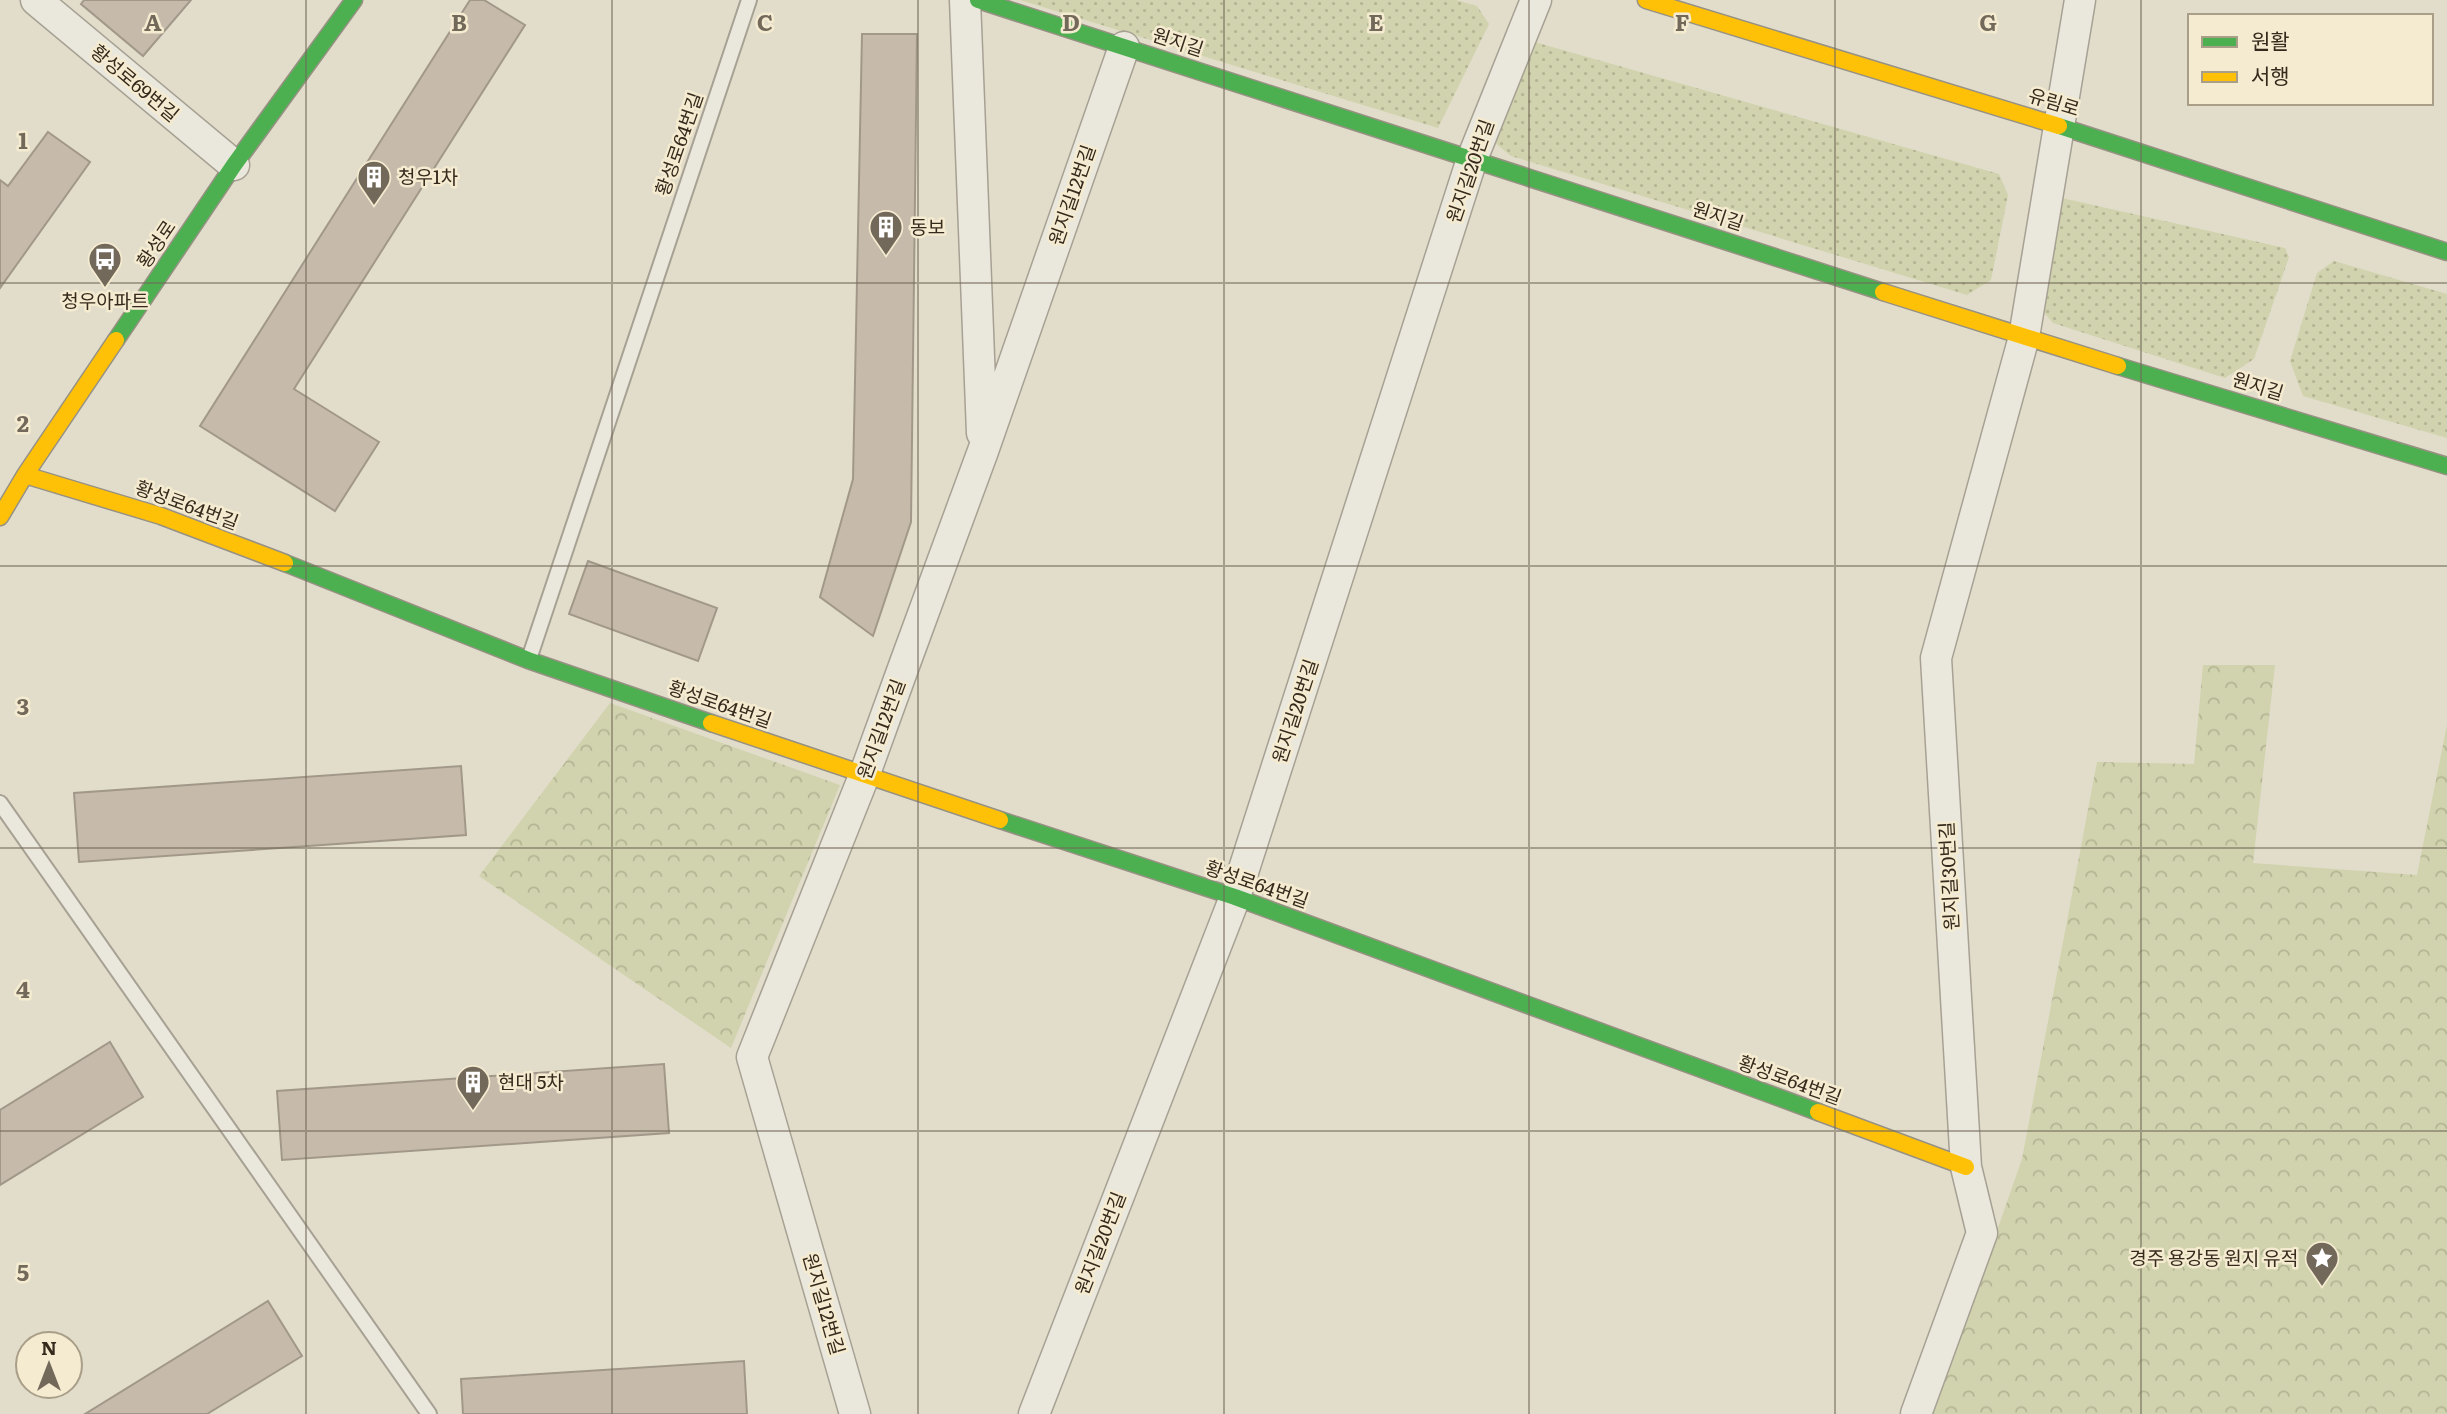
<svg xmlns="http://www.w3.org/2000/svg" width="2447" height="1414" viewBox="0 0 2447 1414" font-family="Literata,'Noto Sans KR',serif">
<defs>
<pattern id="grass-dots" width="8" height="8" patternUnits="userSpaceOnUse" patternTransform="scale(1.75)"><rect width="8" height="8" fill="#d0d3ad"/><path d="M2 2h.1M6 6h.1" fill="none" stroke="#b3b594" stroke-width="1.8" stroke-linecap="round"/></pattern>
<pattern id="forest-crowns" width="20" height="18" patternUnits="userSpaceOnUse" patternTransform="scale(1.75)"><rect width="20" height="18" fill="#d0d3ad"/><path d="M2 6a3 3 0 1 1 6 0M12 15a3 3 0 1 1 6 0" fill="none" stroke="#b3b594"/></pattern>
</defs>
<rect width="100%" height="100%" fill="#e2ddca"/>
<path fill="url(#grass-dots)" d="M1020,0H1456L1477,6L1489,24L1438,128Z
M1531,41L1999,174L2008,195L1991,280L1967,295L1511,156L1494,142Z
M2053,196L2285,248L2289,257L2254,359L2225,378L2053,323L2036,303Z
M2334,261L2447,294V438L2303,396L2290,361L2317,273Z"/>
<path fill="url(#forest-crowns)" d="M2203,665H2275L2253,863L2417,875L2447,725V1414H1933L2022,1159L2097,762L2194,764Z
M610,703L840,785L731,1048L479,876Z"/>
<path fill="#c6bbab" stroke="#a2988a" stroke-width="2" d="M84,0H191L143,56L81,4Z
M470,0H484L525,25L294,389L379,442L335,511L200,426Z
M862,34H917L911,522L873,636L820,597L853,479Z
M48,132L90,162L0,288V180L8,186Z
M588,561L717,608L698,661L569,614Z
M461,766L466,835L79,862L74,793Z
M110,1042L143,1097L0,1185V1110Z
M664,1064L669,1133L282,1160L277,1091Z
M268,1301L302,1356L207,1414H85Z
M744,1361L747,1414H463L461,1379Z"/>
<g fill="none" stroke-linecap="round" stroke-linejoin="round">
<defs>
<path id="lane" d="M529,659L749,0
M0,803L429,1414"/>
<path id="street" d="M36,0L234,165
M965,0L982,433
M855,1414L752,1057L864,776L905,663L983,451L1124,47
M1034,1414L1235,897L1472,159L1536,0
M1916,1414L1982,1233L1966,1167L1936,658L2024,337L2080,0"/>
<path id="fast" d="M978,0L1883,292
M2059,126L2447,252
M116,340L234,165L354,0
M2118,366L2447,466
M285,563L528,660L711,723
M1000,820L1235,897L1818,1112"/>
<path id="slow" d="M1646,0L2059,126
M1883,292L2118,366
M25,475L161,516L285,563
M0,517L25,475L116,340
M711,723L1000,820
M1818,1112L1966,1167"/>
</defs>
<use href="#lane" stroke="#a7a194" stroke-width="18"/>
<use href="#street" stroke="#a7a194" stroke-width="33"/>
<use href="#fast" stroke="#979184" stroke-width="19"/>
<use href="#slow" stroke="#979184" stroke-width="19"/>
<use href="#lane" stroke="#eae7dc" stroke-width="14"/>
<use href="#street" stroke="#eae7dc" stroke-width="30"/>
<use href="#fast" stroke="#4caf50" stroke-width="16"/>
<use href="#slow" stroke="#ffc107" stroke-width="16"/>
</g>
<path fill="none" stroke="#72695a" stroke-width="2" stroke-opacity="0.55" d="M306,0V1414M612,0V1414M918,0V1414M1224,0V1414M1529,0V1414M1835,0V1414M2141,0V1414M0,283H2447M0,566H2447M0,848H2447M0,1131H2447"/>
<defs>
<symbol id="building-pin" viewBox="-11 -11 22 30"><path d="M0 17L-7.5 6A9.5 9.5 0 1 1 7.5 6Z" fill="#72695a" stroke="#f5ebd0"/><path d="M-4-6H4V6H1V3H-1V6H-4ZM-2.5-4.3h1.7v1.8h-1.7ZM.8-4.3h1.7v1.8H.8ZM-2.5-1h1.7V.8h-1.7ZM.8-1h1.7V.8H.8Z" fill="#fff"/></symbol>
<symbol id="bus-pin" viewBox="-11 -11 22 30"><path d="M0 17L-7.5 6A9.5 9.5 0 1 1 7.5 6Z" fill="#72695a" stroke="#f5ebd0"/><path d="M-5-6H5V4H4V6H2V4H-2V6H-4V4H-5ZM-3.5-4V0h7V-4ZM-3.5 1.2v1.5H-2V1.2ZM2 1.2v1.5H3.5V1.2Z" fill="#fff"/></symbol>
<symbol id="sight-pin" viewBox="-11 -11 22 30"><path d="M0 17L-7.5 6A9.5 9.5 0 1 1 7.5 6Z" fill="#72695a" stroke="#f5ebd0"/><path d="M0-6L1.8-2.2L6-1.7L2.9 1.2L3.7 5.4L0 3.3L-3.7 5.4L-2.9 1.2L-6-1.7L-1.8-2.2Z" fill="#fff"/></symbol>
</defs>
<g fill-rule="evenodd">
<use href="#building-pin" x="355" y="158" width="38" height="52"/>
<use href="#building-pin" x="867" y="208" width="38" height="52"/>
<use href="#bus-pin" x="86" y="240" width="38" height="52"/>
<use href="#building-pin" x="454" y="1063" width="38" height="52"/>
<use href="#sight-pin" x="2303" y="1239" width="38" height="52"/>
</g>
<g text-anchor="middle" stroke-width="5" stroke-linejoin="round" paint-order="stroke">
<g font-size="19" fill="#362a1d" stroke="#f5ebd0">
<text transform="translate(1178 42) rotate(18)" y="7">원지길</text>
<text transform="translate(135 83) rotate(40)" y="7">황성로69번길</text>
<text transform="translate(2054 102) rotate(17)" y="7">유림로</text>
<text transform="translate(679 144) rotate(-71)" y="7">황성로64번길</text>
<text transform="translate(1470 171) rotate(-71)" y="7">원지길20번길</text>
<text transform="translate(1072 195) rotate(-71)" y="7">원지길12번길</text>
<text transform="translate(1718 216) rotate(18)" y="7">원지길</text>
<text transform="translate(156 244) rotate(-56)" y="7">황성로</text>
<text transform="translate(2258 386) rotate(17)" y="7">원지길</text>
<text transform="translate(187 505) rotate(20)" y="7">황성로64번길</text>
<text transform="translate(720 704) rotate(19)" y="7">황성로64번길</text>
<text transform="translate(1295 711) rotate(-72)" y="7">원지길20번길</text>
<text transform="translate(881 729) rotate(-70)" y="7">원지길12번길</text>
<text transform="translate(1949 876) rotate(-93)" y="7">원지길30번길</text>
<text transform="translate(1257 884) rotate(19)" y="7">황성로64번길</text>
<text transform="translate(1790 1080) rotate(20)" y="7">황성로64번길</text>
<text transform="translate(1100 1243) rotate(-69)" y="7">원지길20번길</text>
<text transform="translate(824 1304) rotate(74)" y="7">원지길12번길</text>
</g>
<g font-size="19" fill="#362a1d" stroke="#f5ebd0" text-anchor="start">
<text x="398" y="184">청우1차</text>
<text x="910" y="234">동보</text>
<text x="105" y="308" text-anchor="middle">청우아파트</text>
<text x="498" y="1089">현대 5차</text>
<text x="2298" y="1265" text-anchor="end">경주 용강동 원지 유적</text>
</g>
</g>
<g font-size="23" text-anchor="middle" font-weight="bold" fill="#72695a" stroke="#f5ebd0" stroke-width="5" stroke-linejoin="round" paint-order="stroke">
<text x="153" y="31">A</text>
<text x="459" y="31">B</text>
<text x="765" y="31">C</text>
<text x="1071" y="31">D</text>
<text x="1376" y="31">E</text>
<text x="1682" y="31">F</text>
<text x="1988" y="31">G</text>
<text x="23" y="149">1</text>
<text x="23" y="432">2</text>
<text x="23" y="715">3</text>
<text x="23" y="998">4</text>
<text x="23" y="1281">5</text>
</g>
<rect x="2188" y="14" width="245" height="91" fill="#f5ebd0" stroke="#a99e88" stroke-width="2"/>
<rect x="2202" y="37" width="35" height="10" fill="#4caf50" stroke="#a99e88" stroke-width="2"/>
<text x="2251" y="49" font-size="21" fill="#362a1d">원활</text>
<rect x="2202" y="72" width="35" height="10" fill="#ffc107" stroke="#a99e88" stroke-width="2"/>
<text x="2251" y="84" font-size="21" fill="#362a1d">서행</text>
<g transform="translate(49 1365)"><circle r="33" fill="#f5ebd0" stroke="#a99e88" stroke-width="2"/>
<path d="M0-5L12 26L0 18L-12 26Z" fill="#72695a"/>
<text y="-10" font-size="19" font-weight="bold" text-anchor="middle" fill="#362a1d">N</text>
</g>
</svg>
